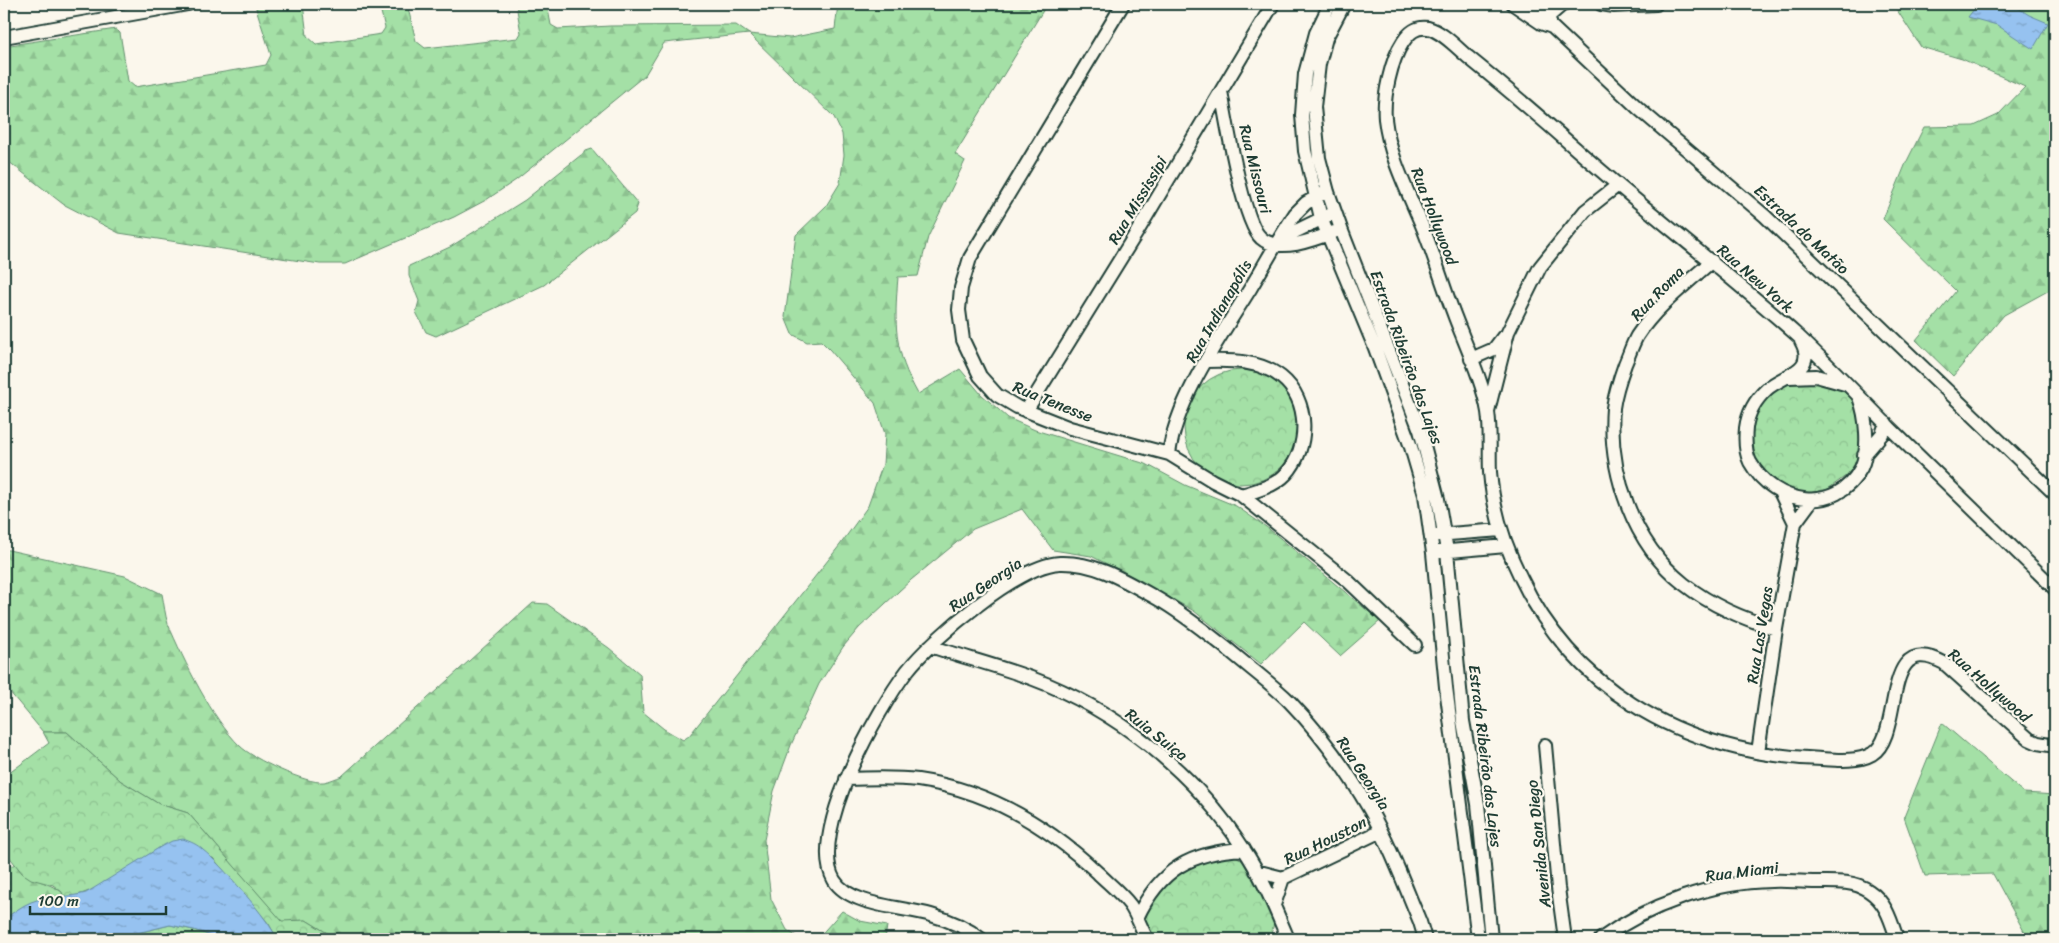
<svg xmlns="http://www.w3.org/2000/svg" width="2059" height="943" viewBox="0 0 2059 943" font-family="Sriracha,sans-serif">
<defs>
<pattern id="forest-firs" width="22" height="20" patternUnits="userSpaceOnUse" patternTransform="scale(1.25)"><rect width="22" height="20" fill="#a4e0a6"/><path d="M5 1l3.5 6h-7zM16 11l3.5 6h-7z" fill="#8dc190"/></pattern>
<pattern id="park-crowns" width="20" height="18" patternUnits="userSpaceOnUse" patternTransform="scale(1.25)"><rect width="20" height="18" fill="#a4e0a6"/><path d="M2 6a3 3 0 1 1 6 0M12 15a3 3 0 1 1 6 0" fill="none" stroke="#8dc190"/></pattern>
<pattern id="water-ripples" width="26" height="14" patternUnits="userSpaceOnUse" patternTransform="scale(1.25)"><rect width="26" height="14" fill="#96c2f0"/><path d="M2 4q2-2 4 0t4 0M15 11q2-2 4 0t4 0" fill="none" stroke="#7a9fc3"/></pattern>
</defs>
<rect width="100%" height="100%" fill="#fbf7ec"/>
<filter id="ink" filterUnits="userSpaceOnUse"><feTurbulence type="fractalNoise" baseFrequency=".02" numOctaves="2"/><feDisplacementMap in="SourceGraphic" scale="10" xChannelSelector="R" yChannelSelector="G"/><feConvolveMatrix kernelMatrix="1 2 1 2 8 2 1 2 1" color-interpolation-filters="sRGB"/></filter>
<g filter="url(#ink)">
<path fill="url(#forest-firs)" stroke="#628e6d" d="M257,4H303L307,36L316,44L381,34L385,28L379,4H407L416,41L425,48L518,38L521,33L516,4H547L551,25L558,29L610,26L736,25L749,34L790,38L835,29L838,4H1047L955,154L965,161L928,237L918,276L898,277C894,326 894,351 918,394L960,369L981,394L1008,418L1035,430L1146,464L1185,485L1236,506L1269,529L1380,621L1340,656L1304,622L1261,664L1194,611L1129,575L1091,556L1053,550L1022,509L973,529L911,580L859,628L843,647L819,684L791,745L774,791L764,840L771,899L787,930L800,939H337L306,920L282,922L188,813L159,804L121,781L67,732H43L4,685V549L125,576L162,594C164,604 165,615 168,624C184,661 212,719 240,746C253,759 306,784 324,782C330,781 336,778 342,776L533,603L547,604L609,648L640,674L643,712L664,729L683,740L689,736L840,545L868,506L883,464L885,434L875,403L830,350L821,341L807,342L792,334L785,317L796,235L826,206L840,183L844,155L842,134L834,117L749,34L664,43L645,75L516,180L486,200L454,217L345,264H320L119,233L63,204L4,158V46L116,29L120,33L128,81L135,87L266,65L271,55L255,5Z
M1893,4H2055V287L2004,315L1953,376L1916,340L1956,291L1883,219L1906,163L1924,127L1974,126L1998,115L2025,87L1962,59L1921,47Z
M592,149L638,204L635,213L544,285L436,336L426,332L416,312L419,301L409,276V266L450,247L525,200L586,151Z
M1942,723L2024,793L2055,795V939H2026V935L1993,874L1925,876L1904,817Z
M16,864C28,881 47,881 62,892L64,898C35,899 27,903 4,919V868Z
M842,911L860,921L887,926L885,939H817Z"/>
<path fill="url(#park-crowns)" stroke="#628e6d" d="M1184 427a57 57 0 1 1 114 0a57 57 0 1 1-114 0Z
M1801,377L1838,387L1850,397L1858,410L1864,441L1857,463L1847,475L1828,489L1805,494L1789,491L1756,466L1747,433L1763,395Z
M43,732H67L121,781L159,804L188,813L282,921L306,920L337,939H277L269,924L213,858L162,846C133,865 100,893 64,898L62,892L53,885L31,879L22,873L4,850V777L49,743Z
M1236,856L1247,864L1270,911L1274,923L1270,939H1152C1150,934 1146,927 1145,921C1144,911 1152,900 1158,894C1182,867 1199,858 1236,856Z
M170,925L194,930L220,939H138L137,933Z"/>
<path fill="url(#water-ripples)" stroke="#668da5" d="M1978,4H2012L2029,15L2048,23L2033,49L1997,25L1968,17Z
M183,839C191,842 197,844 203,850C218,861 272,923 277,939H220L194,930L170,925L137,933L121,939H37L4,934V919C13,913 21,906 31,902C48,895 68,898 86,893L162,846L172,841Z"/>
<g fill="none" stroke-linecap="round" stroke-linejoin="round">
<defs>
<path id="minor" d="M1123,4L970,258L961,288L959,310L963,340L980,376L997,395L1017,407L1070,428L1169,454L1213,481L1241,495L1348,581L1415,645
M1330,4L1316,33L1305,74L1302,115L1305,151L1321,218L1375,348L1411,447L1425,495L1433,553L1446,687L1478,939
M1344,4L1326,38L1319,64L1314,107L1319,158L1328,192L1341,229L1420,430L1438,499L1447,551L1463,721L1478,804L1491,939
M1513,4L1541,23L1552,27L1639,109L1765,216L2055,494
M1534,4L1547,16L1550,22
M1601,4L1614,6L1656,4
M1541,23L1563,4
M4,37L188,4
M1221,91C1226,119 1243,223 1261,238C1279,254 1316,239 1334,232
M1280,239L1329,215
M1712,261C1686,284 1656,307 1637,336C1632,345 1629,355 1625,364C1620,378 1615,393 1613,408C1608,472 1633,544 1684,584C1712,606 1742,618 1776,629
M1801,341C1818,371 1784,374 1767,389C1755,400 1748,412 1746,428C1745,439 1745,452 1750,462C1774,505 1836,516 1861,468C1870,449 1866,415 1859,397
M1471,359L1494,349L1503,337
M1207,361C1232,360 1261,361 1281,377C1310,400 1310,448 1286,474C1275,486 1256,491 1241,495
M1789,377L1816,376L1845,384
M1026,411L1137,232L1273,4
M1488,411L1508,332L1540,267L1585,211L1618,185
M1169,454C1176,399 1221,336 1250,289C1265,264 1279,238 1295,214L1306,203L1322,194
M1864,455L1882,434L1886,423
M1781,494L1795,523
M1436,535L1501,530
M1439,552L1506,546
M2055,589C2000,536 1945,482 1890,428C1860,397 1830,366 1798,336C1726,271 1648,213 1575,148C1540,117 1505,87 1468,57C1457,48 1443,32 1428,28C1416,26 1409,33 1403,42C1391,60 1383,97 1385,119C1389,155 1407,190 1421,223C1434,254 1443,286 1455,317C1466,346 1483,382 1488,412C1491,432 1489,453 1490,472C1493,510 1504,544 1521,578C1545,629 1584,674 1632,704C1688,740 1755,757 1822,759C1837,760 1858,762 1872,754C1905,734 1879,629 1944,663L2029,739L2038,743L2055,746
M930,646C963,657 998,666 1031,678C1115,709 1194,772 1243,848C1262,876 1275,908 1288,939
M1545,745L1558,888L1565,939
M1758,752L1776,629L1795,523L1812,500
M846,779C870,778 894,777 918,780C987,790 1048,826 1098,873C1108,883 1121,893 1130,905C1137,915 1141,928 1147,939
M1256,871L1283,878
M1283,878L1381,831
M1274,905L1283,878
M1137,918C1160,869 1191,852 1244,849
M981,939C966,927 949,920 931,915C904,907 849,906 834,880C807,834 878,709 907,671C933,638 1018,565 1060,563C1097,562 1127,582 1158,599C1184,614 1207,633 1230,651C1250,668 1272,684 1290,702C1320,733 1348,772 1370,810C1390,845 1404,884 1420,922L1425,939
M1601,939C1648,905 1713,882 1771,881C1785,880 1799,882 1813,882C1831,882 1854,880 1869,891C1886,902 1891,921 1897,939"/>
</defs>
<use href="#minor" stroke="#1f3d34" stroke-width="16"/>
<use href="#minor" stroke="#fbf7ec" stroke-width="12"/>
</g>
</g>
<g text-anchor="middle" stroke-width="4.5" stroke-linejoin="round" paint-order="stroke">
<g font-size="16" fill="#1f3d34" stroke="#fbf7ec">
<text transform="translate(1256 169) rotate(76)" y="6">Rua Missouri</text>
<text transform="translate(1137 200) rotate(-59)" y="6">Rua Mississipi</text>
<text transform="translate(1435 216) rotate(69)" y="6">Rua Hollywood</text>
<text transform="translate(1802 229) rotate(43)" y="6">Estrada do Matão</text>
<text transform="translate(1756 278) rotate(41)" y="6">Rua New York</text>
<text transform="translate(1657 293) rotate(-46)" y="6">Rua Roma</text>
<text transform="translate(1218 311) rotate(-60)" y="6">Rua Indianapólis</text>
<text transform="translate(1407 357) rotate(70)" y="6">Estrada Ribeirão das Lajes</text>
<text transform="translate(1053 401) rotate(22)" y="6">Rua Tenesse</text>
<text transform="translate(985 584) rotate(-34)" y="6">Rua Georgia</text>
<text transform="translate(1759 635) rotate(-81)" y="6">Rua Las Vegas</text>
<text transform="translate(1990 685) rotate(41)" y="6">Rua Hollywood</text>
<text transform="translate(1157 734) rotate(38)" y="6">Ruia Suiça</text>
<text transform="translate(1486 756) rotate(83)" y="6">Estrada Ribeirão das Lajes</text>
<text transform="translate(1364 773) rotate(57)" y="6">Rua Georgia</text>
<text transform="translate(1325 840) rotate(-26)" y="6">Rua Houston</text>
<text transform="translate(1538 844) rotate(-96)" y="6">Avenida San Diego</text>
<text transform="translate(1742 871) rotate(-7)" y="6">Rua Miami</text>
</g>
</g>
<rect width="2059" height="943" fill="none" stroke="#fbf7ec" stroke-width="20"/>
<rect x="10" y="10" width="2039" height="923" fill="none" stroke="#1f3d34" stroke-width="2" filter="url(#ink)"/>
<path d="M30 906v8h136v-8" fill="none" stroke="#1f3d34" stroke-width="2.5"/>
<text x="38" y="906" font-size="15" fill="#1f3d34" stroke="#fbf7ec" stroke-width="4" paint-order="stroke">100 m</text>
</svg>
